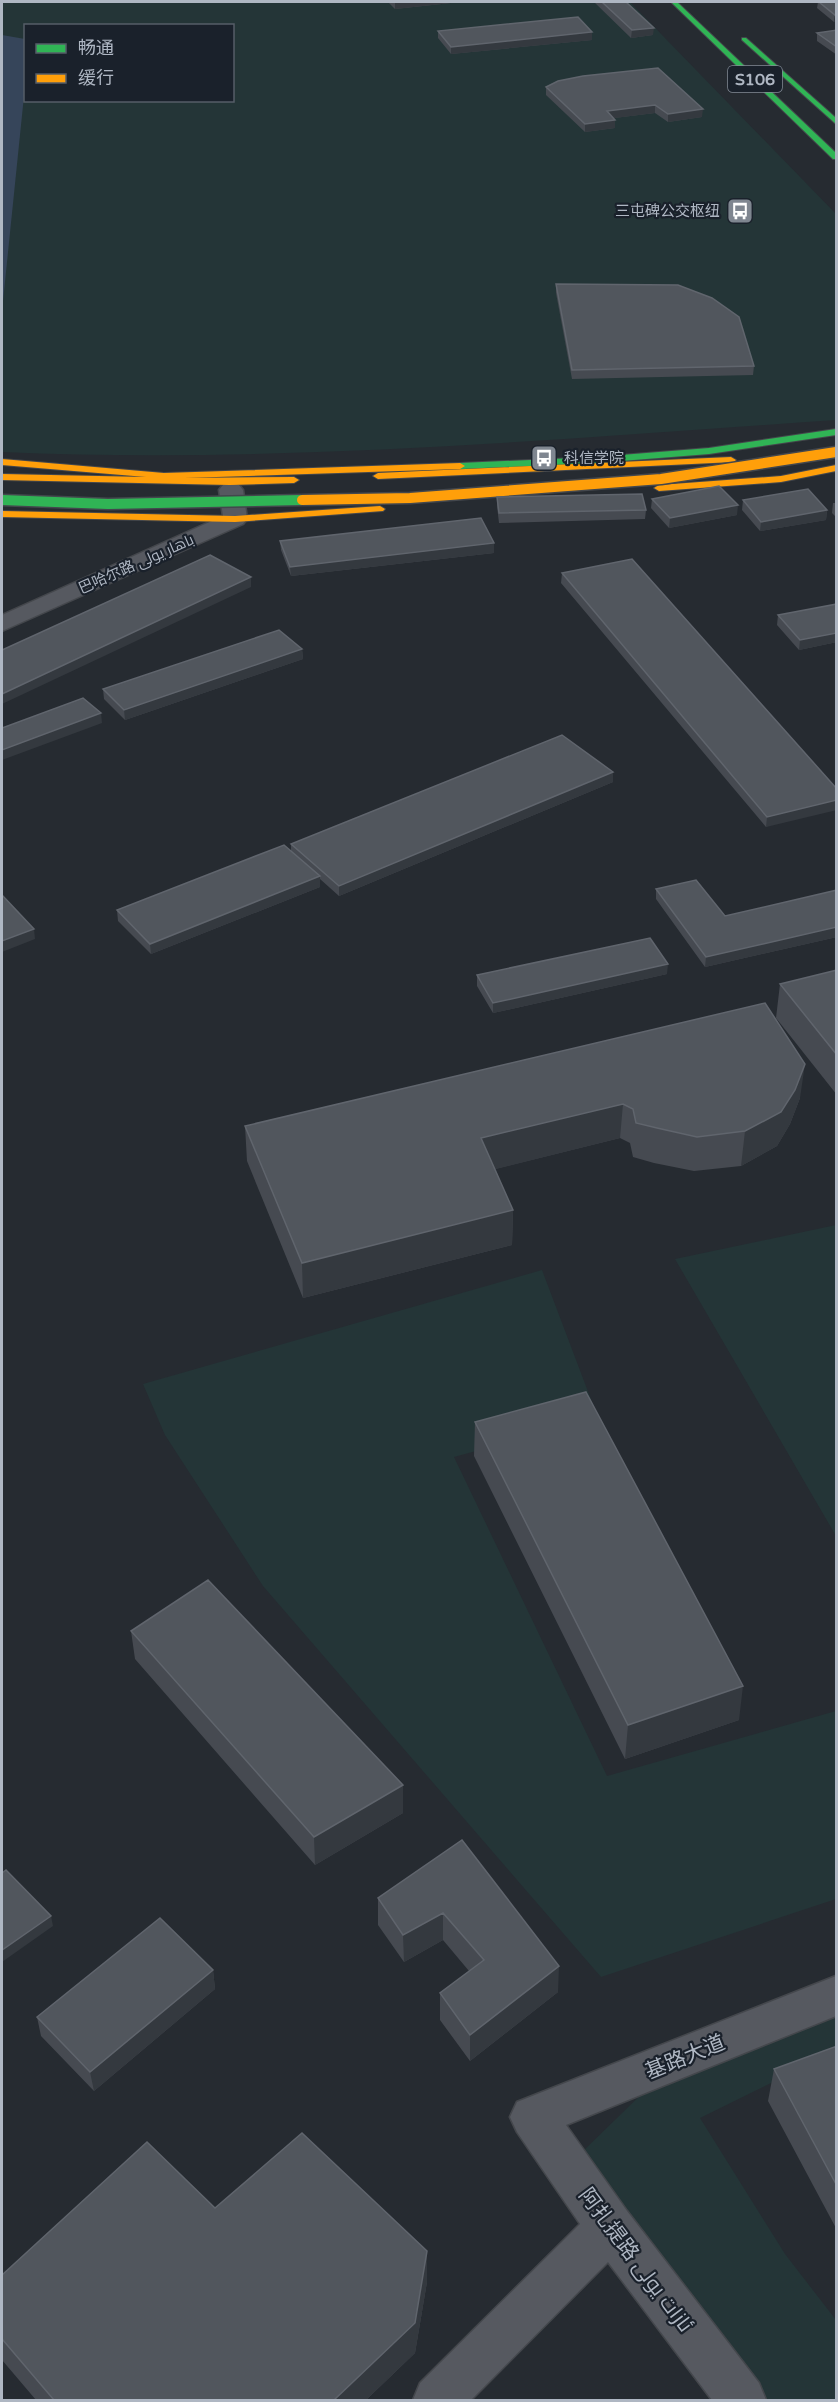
<svg xmlns="http://www.w3.org/2000/svg" width="838" height="2402" viewBox="0 0 838 2402" font-family="'Varela Round',Cairo,'Noto Sans SC',sans-serif">
<rect width="100%" height="100%" fill="#262b31"/>
<path fill="#243537" fill-rule="evenodd" d="M2,2H630L836,214V420C559,439 280,464 2,452ZM26,26H232V100H26Z
M836,1225V1536L675,1259Z
M542,1270L598,1418L454,1457L607,1776L836,1711V1899L601,1977L263,1586L165,1435L143,1384Z
M836,2007V2051L700,2118L785,2254L836,2320V2400H761L578,2156L656,2080Z"/>
<path fill="#36455a" d="M2,35L25,39V86L2,311Z"/>
<g fill="none" stroke-linecap="round" stroke-linejoin="round">
<defs>
<path id="street" d="M231,483L239,485L243,490L247,519L243,524L2,631V615L223,516L219,490L223,485Z
M836,1976V2016L566,2125L627,2211L759,2383L766,2400H712L608,2262L471,2400H413L420,2383L580,2224L517,2132L510,2117L517,2102Z"/>
<path id="fast" d="M671,2H677L836,153V159H833Z
M742,38H746L836,118V124L742,40Z
M836,429V435L709,454L596,463L460,469L455,466L460,463L596,457L709,448Z"/>
<path id="slow" d="M731,457L736,460L734,462L378,479L373,476L378,473Z
M2,459L164,473L460,463L465,466L460,469L184,478L294,477L299,480L294,483L230,485L2,480V474L146,477L2,465Z
M836,465V471L781,482L659,491L654,488L659,485L781,476Z
M380,506L385,509L383,511L235,522L2,517V511L235,516Z"/>
</defs>
<use href="#street" stroke="#44474c" stroke-width="3"/>
<use href="#fast" stroke="#44474c" stroke-width="2"/>
<use href="#slow" stroke="#44474c" stroke-width="2"/>
<use href="#street" fill="#565960" fill-rule="evenodd"/>
<use href="#fast" fill="#30b455" fill-rule="evenodd"/>
<use href="#slow" fill="#ff9f0a" fill-rule="evenodd"/>
<defs>
<path id="fast-bridge" d="M2,500L108,504L302,500"/>
<path id="slow-bridge" d="M302,500L410,498L661,479L836,452"/>
</defs>
<use href="#fast-bridge" stroke="#43474d" stroke-width="13" stroke-linecap="butt"/>
<use href="#slow-bridge" stroke="#43474d" stroke-width="13" stroke-linecap="butt"/>
<use href="#fast-bridge" stroke="#30b455" stroke-width="10"/>
<use href="#slow-bridge" stroke="#ff9f0a" stroke-width="10"/>
</g>
<path fill="#464a51" d="M388,2H460L395,9Z
M594,2H626L653,35L631,38Z
M818,2H837L834,22L817,8Z
M837,30V55L817,41V33Z
M438,31L592,32V40L451,54L438,38Z
M658,68L702,117L668,122L655,113L614,118L615,128L585,132L546,95V87Z
M556,284L754,366L753,375L572,379L556,293Z
M497,497L646,510L645,519L499,523L497,506Z
M652,499L737,515L669,528L651,508Z
M743,500L827,510L826,520L760,531L742,510Z
M833,503H837V518L832,513Z
M280,541L494,543V553L291,576L281,550Z
M562,573L837,789L766,827L561,583Z
M837,604V642L799,650L777,625L778,615Z
M302,649L303,659L125,720L104,699L103,689Z
M613,772V782L339,896L320,879V887L151,954L118,921L117,910L291,851V844Z
M656,889L725,916L837,890V937L705,967L656,899Z
M837,970V1095L776,1018L780,984Z
M667,974L493,1013L477,986V975Z
M765,1003L800,1098L790,1124L777,1146L741,1166L694,1171L654,1163L633,1157L630,1143L620,1138L495,1169L513,1210L512,1245L303,1298L247,1161L245,1126Z
M475,1422L739,1720L625,1759L474,1456Z
M131,1631L403,1785V1813L315,1865L135,1659Z
M462,1840L558,1992L470,2061L440,2020V1993L469,1971L443,1940L404,1962L378,1925V1898Z
M213,1970L215,1989L94,2091L41,2036L37,2017Z
M837,2046V2230L768,2101L774,2069Z
M427,2251V2282L415,2353L366,2400H36L2,2360V2275Z"/>
<path fill="#34393f" d="M395,2H460L395,9Z
M837,14V22H834L835,15Z
M654,28L653,35L631,38L632,30Z
M592,32V40L451,54V47Z
M655,105V113L607,119V111Z
M703,109L702,117L668,122V114Z
M615,120V128L585,132V124Z
M738,505L737,515L669,528L670,518Z
M827,510L826,520L760,531L761,522Z
M494,543V553L291,576L290,567Z
M251,577V587L2,704V694Z
M837,633V642L799,650L800,640Z
M302,649L303,659L125,720L124,710Z
M101,713L102,723L2,760V750Z
M613,772V782L339,896V886Z
M837,800V810L766,827L767,817Z
M320,876V887L151,954L150,944Z
M837,927V937L705,967L706,957Z
M34,929L35,939L2,952V941Z
M668,964L667,974L493,1013V1003Z
M805,1064L800,1098L790,1124L777,1146L741,1166L745,1131Z
M623,1104L620,1138L480,1173L481,1138Z
M513,1210L512,1245L303,1298L302,1263Z
M743,1686L739,1720L625,1759L628,1725Z
M403,1785V1813L315,1865L314,1837Z
M443,1913V1940L404,1962L403,1935Z
M51,1916L53,1926L2,1962V1950Z
M559,1966L558,1992L470,2061V2035Z
M213,1970L215,1989L94,2091L90,2072Z
M427,2251V2282L415,2353L366,2400H334Z"/>
<path fill="#51565d" stroke="#60656d" stroke-width="1.5" d="M602,2H626L654,28L632,30Z
M819,2H837V14L835,15Z
M578,17L592,32L451,47L438,31Z
M837,30V47L817,33Z
M658,68L703,109L668,114L655,105L607,111L615,120L585,124L546,87L558,81L583,76Z
M556,284L678,285L712,298L739,317L754,366L572,370Z
M719,486L738,505L670,518L652,499Z
M808,489L827,510L761,522L743,500Z
M642,494L646,510L499,513L497,497Z
M481,518L494,543L290,567L280,541Z
M210,555L251,577L2,694V650Z
M632,559L837,789V800L767,817L562,573Z
M837,604V633L800,640L778,615Z
M279,630L302,649L124,710L103,689Z
M83,698L101,713L2,750V728Z
M562,735L613,772L339,886L291,844Z
M284,845L320,876L150,944L117,910Z
M696,880L725,916L837,890V927L706,957L656,889Z
M2,895L34,929L2,941Z
M650,938L668,964L493,1003L477,975Z
M837,970V1055L780,984Z
M765,1003L805,1064L795,1090L781,1112L745,1131L697,1137L657,1128L636,1123L633,1109L623,1104L481,1138L513,1210L302,1263L245,1126Z
M586,1392L743,1686L628,1725L475,1422Z
M208,1580L403,1785L314,1837L131,1631Z
M462,1840L559,1966L470,2035L440,1993L484,1960L443,1913L403,1935L378,1898Z
M6,1870L51,1916L2,1950V1873Z
M160,1918L213,1970L90,2072L37,2017Z
M837,2046V2186L774,2069Z
M302,2133L427,2251L415,2323L334,2400H54L2,2339V2275L147,2142L215,2208Z"/>
<defs>
<symbol id="bus-square" viewBox="-11 -11 22 22"><rect x="-9" y="-9" width="18" height="18" rx="4" fill="#7f8690" stroke="#1a212b"/><path d="M-5-6H5V4H4V6H2V4H-2V6H-4V4H-5ZM-3.5-4V0h7V-4ZM-3.5 1.2v1.5H-2V1.2ZM2 1.2v1.5H3.5V1.2Z" fill="#fff"/></symbol>
</defs>
<g fill-rule="evenodd">
<use href="#bus-square" x="725" y="196" width="30" height="30"/>
<use href="#bus-square" x="529" y="443" width="30" height="30"/>
</g>
<g text-anchor="middle" stroke-width="4.5" stroke-linejoin="round" paint-order="stroke">
<g font-size="15" fill="#afb7c3" stroke="#1a212b" text-anchor="end">
<text x="720" y="216">三屯碑公交枢纽</text>
<text x="564" y="463" text-anchor="start">科信学院</text>
</g>
<g font-size="15" fill="#afb7c3" stroke="#1a212b">
<text transform="translate(136 564) rotate(-24)" y="5">巴哈尔路 باھار يولى</text>
</g>
<rect fill="#1a212b" stroke="#828a95" stroke-width="1.5" x="728" y="66" width="54" height="26" rx="4.5"/>
<g font-size="16" font-weight="bold" fill="#afb7c3">
<text x="755" y="85">S106</text>
</g>
<g font-size="21" fill="#afb7c3" stroke="#1a212b">
<text transform="translate(685 2057) rotate(-22)" y="7">基路大道</text>
<text transform="translate(636 2260) rotate(53)" y="7">阿扎提路 ئازات يولى</text>
</g>
</g>
<rect width="838" height="2402" fill="none" stroke="#afb7c3" stroke-width="6"/>
<rect x="24" y="24" width="210" height="78" fill="#1a212b" stroke="#565d68" stroke-width="1.5"/>
<rect x="36" y="44" width="30" height="9" fill="#30b455" stroke="#565d68" stroke-width="1.5"/>
<text x="78" y="54" font-size="18" fill="#afb7c3">畅通</text>
<rect x="36" y="74" width="30" height="9" fill="#ff9f0a" stroke="#565d68" stroke-width="1.5"/>
<text x="78" y="84" font-size="18" fill="#afb7c3">缓行</text>
</svg>
